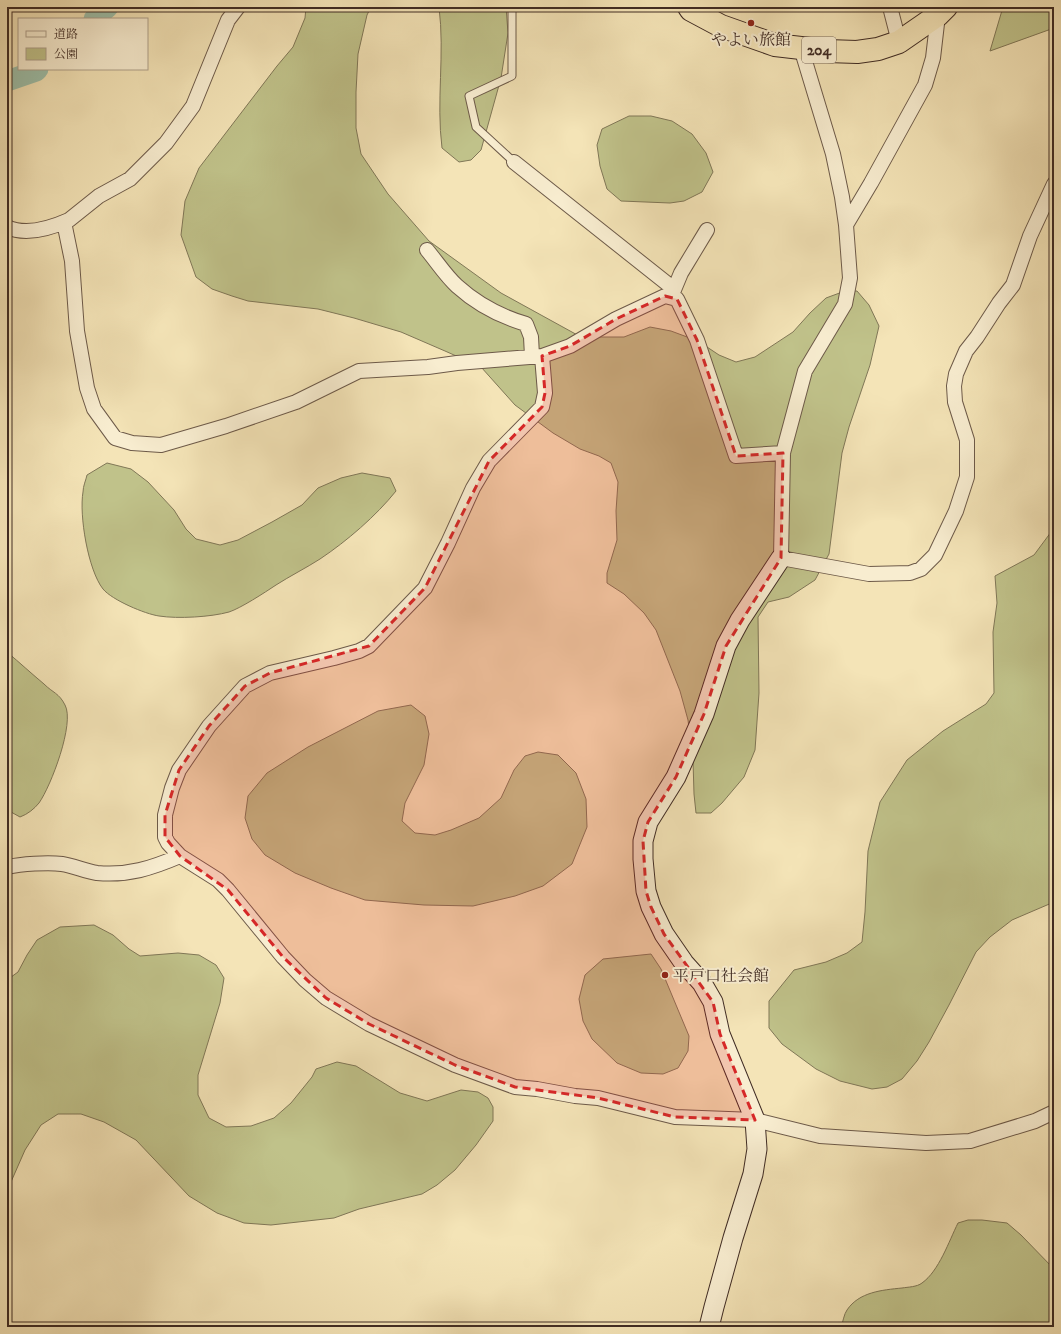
<svg xmlns="http://www.w3.org/2000/svg" width="1061" height="1334" viewBox="0 0 1061 1334" font-family="'IM FELL DW Pica','Noto Serif JP',serif">
<rect width="100%" height="100%" fill="#f4e4b7"/>
<filter id="stains"><feTurbulence type="fractalNoise" baseFrequency=".005" numOctaves="4"/><feColorMatrix values="0 0 0 0 .2 0 0 0 0 .09 0 0 0 0 .02 0 0 0 .5 -.17"/></filter>
<radialGradient id="worn" r=".72"><stop offset=".6" stop-color="#630" stop-opacity="0"/><stop offset="1" stop-color="#630" stop-opacity=".3"/></radialGradient>
<path fill="#c0c28a" stroke="#807757" d="M306,7H371L367,15L358,54L356,92V128L361,154L388,194L429,241L501,293L581,337H624L650,327L671,331L698,341L719,355L736,362L755,357L793,332L810,313L826,298L845,291H857L869,305L879,326L870,365L849,427L842,453L829,554L815,580L789,597L768,602L758,617L759,693L755,750L744,777L722,803L711,813H696L694,794L693,760L688,720L680,691L656,630L644,613L624,594L607,583V573L617,540L616,511L618,482L611,463L599,456L580,449L553,433L515,405L481,367L445,351L401,332L354,318L318,309L248,301L232,296L212,289L196,277L181,235L185,201L199,168L277,66L293,47L305,18Z
M439,7H506L508,33L501,78L481,150L471,160L459,162L442,148C436,101 445,54 439,7Z
M1003,7H1054V28L990,51Z
M629,116H651L672,121L692,134L706,153L713,172L702,192L684,201L670,203L621,201L607,189L600,166L597,145L602,129Z
M107,463L131,469L148,482L174,510L186,529L196,539L220,545L238,540L272,522L302,505L318,488L341,478L362,473L390,478L396,491C376,516 347,541 320,559C306,568 290,576 276,585C264,593 241,608 229,612C211,617 178,619 159,616C145,614 112,600 103,589C88,570 79,515 83,492C83,486 86,480 87,475Z
M1054,528V902L1012,920L990,937L976,952L949,1005L929,1042L917,1061L902,1079L887,1087L872,1089L840,1081L816,1069L782,1044L769,1028V1001L794,970L826,962L847,953L862,942L865,912L868,851L880,802L907,760L943,731L986,704L994,693L993,632L997,603L995,576L1034,555Z
M7,652C20,663 32,674 44,684C53,693 59,693 65,705C75,723 51,786 39,803C34,809 28,814 20,817L11,812L7,809Z
M411,705L425,716L429,734L424,765L405,803L402,821L415,833L435,835L451,830L479,818L501,798L514,770L525,756L538,752L558,755L576,773L586,799L587,827L572,864L543,886L515,896L473,906L424,905L365,900L331,888L295,873L265,855L252,839L245,818L248,796L267,773L308,747L378,711Z
M94,925L113,935L129,949L140,956L178,953L199,955L216,965L224,978L220,1003L198,1075V1095L209,1118L226,1127L251,1126L274,1118L291,1103L312,1077L316,1069L337,1062L356,1066L400,1093L427,1101L461,1090L478,1092L488,1098L493,1107V1121L476,1145L455,1170L437,1185L422,1194L359,1209L334,1218L271,1225L244,1223L217,1213L189,1196L136,1140L104,1122L81,1114H58L41,1125L25,1150L7,1191V980L18,972L27,955L37,940L60,927Z
M651,954L661,969L689,1036L688,1051L678,1068L663,1074L641,1073L617,1063L592,1039L583,1021L579,999L585,975L603,959Z
M968,1220H982L1007,1223L1021,1235L1054,1269V1327H841C843,1322 844,1314 847,1310C859,1292 882,1290 902,1288C908,1287 917,1287 922,1283C939,1271 949,1241 958,1223Z"/>
<g fill="none" stroke-linecap="round" stroke-linejoin="round">
<path stroke="#9dbfa9" stroke-width="21" d="M94,19L108,7
M7,81L36,71L38,69"/>
<defs>
<path id="lane" d="M512,7V76L469,96L476,127L514,162"/>
<path id="street" d="M890,7L899,42
M801,48L833,154L842,197L846,225L850,278L845,304L805,371L783,453L781,558L869,574L910,573L921,569L935,555L956,511L967,477V440L955,402L954,386L956,374L966,351L977,337L999,303L1013,285L1030,236L1054,184
M514,162L674,289
M64,222L72,261L77,331L87,388L94,409L115,438L132,443L161,445L226,426L296,402L359,371L428,367L457,363L542,356L570,346L616,319L665,296L677,299L697,340L736,456L783,453
M846,225L871,183L925,85L933,58L938,15
M7,227C26,236 51,228 69,220L99,196L130,179L166,143L193,106L228,20L238,7
M427,250C437,262 446,276 457,286C478,305 499,316 526,324L531,337L532,356
M671,297L681,273L707,230
M542,356L545,393L542,407L489,461L473,488L448,543L425,588L369,646L359,651L334,658L270,673L245,686L209,726L179,770L172,788L165,815V837L168,843L180,856L218,880L228,890L283,957L305,980L326,998L369,1024L455,1065L515,1087L537,1089L575,1096L598,1098L675,1117L755,1120L820,1136L926,1143L970,1141L1035,1121L1054,1112
M7,867C21,864 48,862 62,864C74,866 85,871 97,873C128,876 152,868 180,856"/>
<path id="secondary" d="M709,1327L714,1307L733,1238L753,1174L757,1149L755,1120L720,1034L713,1002L702,983L684,963L664,934L651,907L646,891L643,859V841L648,822L676,777L704,714L726,646L740,620L781,558"/>
<path id="highway" d="M689,7L691,10L721,26L775,45L827,51L857,52L878,49L899,42L938,15L946,7"/>
</defs>
<use href="#lane" stroke="#6d5a49" stroke-width="9"/>
<use href="#street" stroke="#6d5a49" stroke-width="16"/>
<use href="#secondary" stroke="#402c24" stroke-width="21"/>
<use href="#highway" stroke="#402c24" stroke-width="24"/>
<use href="#lane" stroke="#f8edd0" stroke-width="7"/>
<use href="#street" stroke="#f8edd0" stroke-width="14"/>
<use href="#secondary" stroke="#f8edd0" stroke-width="19"/>
<use href="#highway" stroke="#f4e4b7" stroke-width="22"/>
</g>
<path fill="#d62828" fill-opacity="0.2" stroke="#d62828" stroke-width="3" stroke-dasharray="8 5" stroke-linejoin="round" d="M665,296L677,299L697,340L736,456L783,453L781,558L726,646L704,714L676,777L648,822L643,841L646,891L651,907L664,934L713,1002L720,1034L755,1120L675,1117L598,1098L515,1087L455,1065L369,1024L326,998L283,957L228,890L180,856L165,837V815L179,770L209,726L245,686L270,673L369,646L425,588L489,461L542,407L545,393L542,356L570,346L616,319Z"/>
<g fill="#8f2418" stroke="#f8edd0" stroke-width="1.5">
<circle cx="751" cy="23" r="4"/>
<circle cx="665" cy="975" r="4"/>
</g>
<g text-anchor="middle" stroke-width="4" stroke-linejoin="round" paint-order="stroke">
<rect fill="#f8edd0" stroke="#776658" stroke-width="1" x="802" y="37" width="34" height="26" rx="3"/>
<g font-size="15" font-weight="bold" fill="#402c24">
<text x="819" y="55">204</text>
</g>
<g font-size="16" fill="#402c24" stroke="#f8edd0">
<text x="751" y="45">やよい旅館</text>
<text x="673" y="981" text-anchor="start">平戸口社会館</text>
</g>
</g>
<rect width="1061" height="1334" fill="none" stroke="#f4e4b7" stroke-width="24"/>
<rect x="8" y="8" width="1045" height="1318" fill="none" stroke="#402c24" stroke-width="2"/>
<rect x="12" y="12" width="1037" height="1310" fill="none" stroke="#402c24"/>
<rect x="18" y="18" width="130" height="52" fill="#f8edd0" stroke="#aea08b"/>
<rect x="26" y="31" width="20" height="6" fill="#f8edd0" stroke="#aea08b"/>
<text x="54" y="38" font-size="12" fill="#402c24">道路</text>
<rect x="26" y="48" width="20" height="12" fill="#c0c28a" stroke="#aea08b"/>
<text x="54" y="58" font-size="12" fill="#402c24">公園</text>
<rect width="100%" height="100%" filter="url(#stains)"/>
<rect width="100%" height="100%" fill="url(#worn)"/>
</svg>
